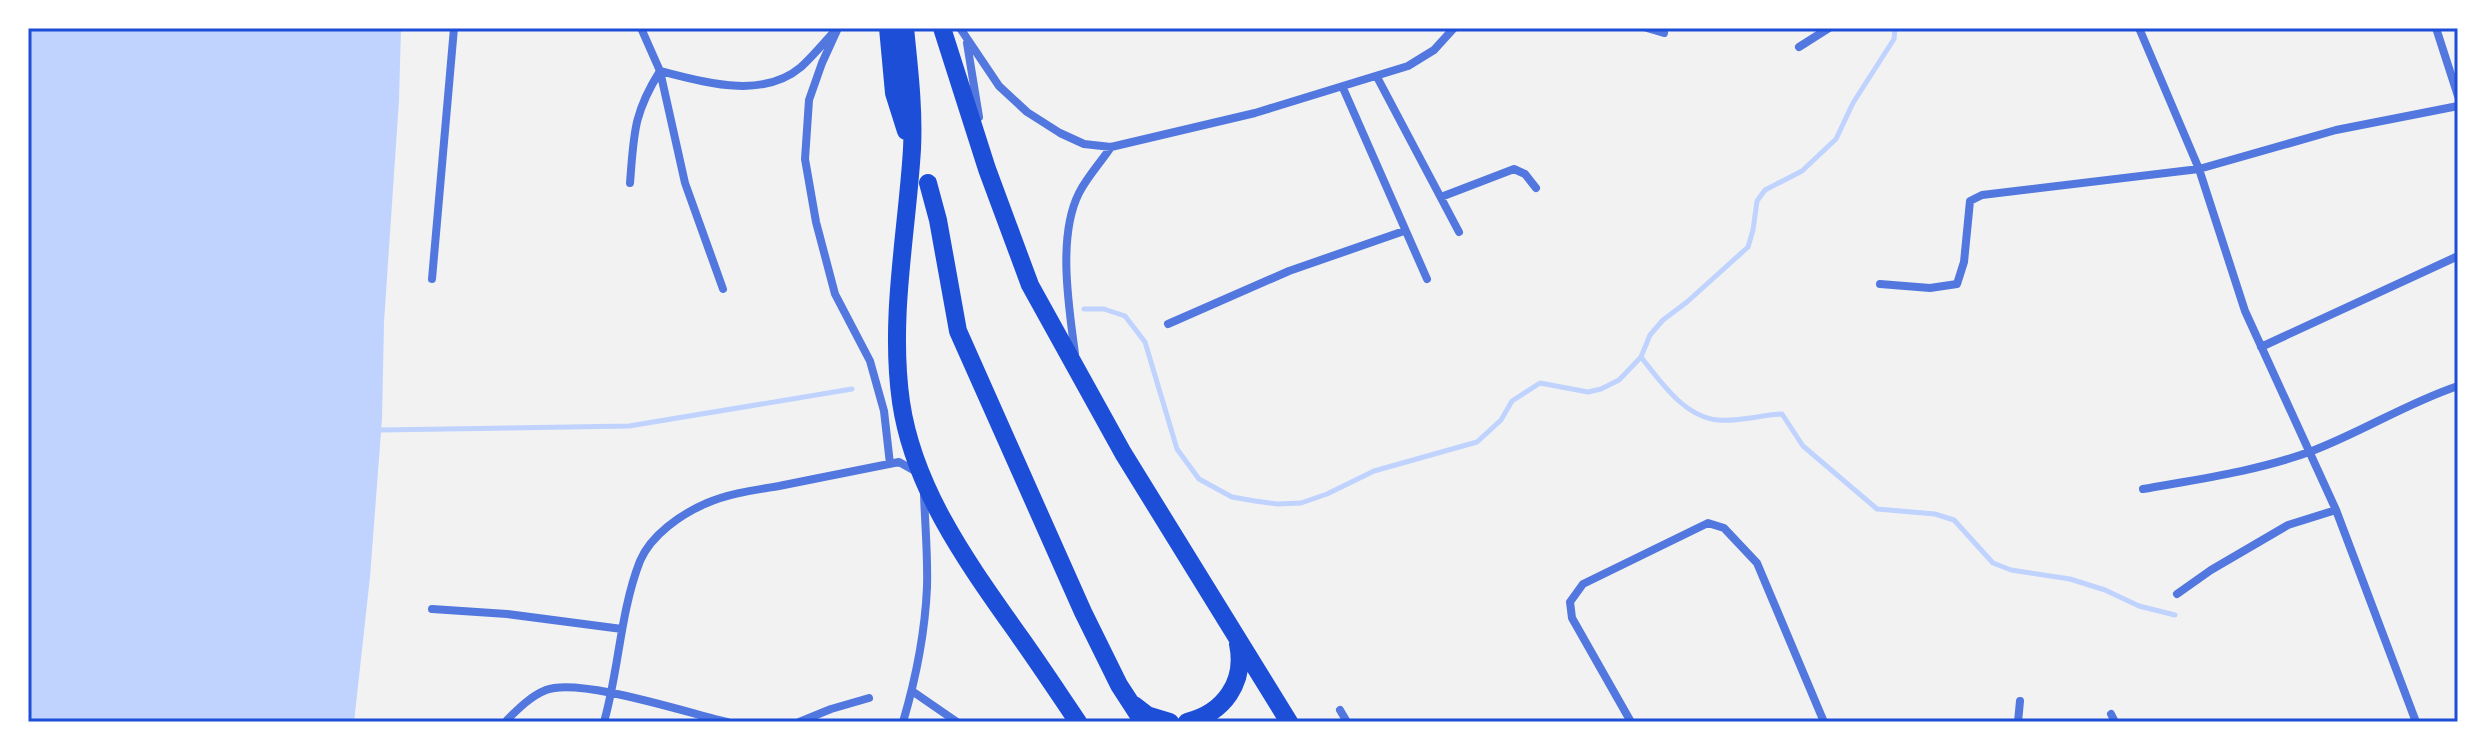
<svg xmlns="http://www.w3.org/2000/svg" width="2486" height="750" viewBox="0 0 2486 750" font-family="Rubik,sans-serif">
<rect width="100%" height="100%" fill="#f2f2f2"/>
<path fill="#bfd3fe" d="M28,28H401L399,100L384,322L382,419L370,577L354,722H28Z"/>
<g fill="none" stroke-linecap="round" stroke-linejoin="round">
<path stroke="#bfd3fe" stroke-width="5" d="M1084,309H1104L1125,316L1145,342L1177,449L1199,479L1232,497L1255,501L1277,504L1301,503L1327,494L1374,471L1477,442L1501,420L1512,401L1540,383L1588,392L1601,389L1619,380L1641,357L1650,335L1663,320L1687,302L1748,247L1753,230L1757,201L1765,190L1802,171L1836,139L1853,103L1894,39L1895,28
M1641,357C1660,381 1684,417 1718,420C1739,422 1760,415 1782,414L1803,446L1877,509L1935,514L1954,520L1993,563L2011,570L2070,579L2105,590L2139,606L2175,615
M380,430L629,426L852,389"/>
<path stroke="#5277de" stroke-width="8" d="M641,28L660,71C704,82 762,100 801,67C812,57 822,45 832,34
M838,28L822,63L809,100L805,159L816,222L835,294L870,361L884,411L890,464
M960,28L999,86L1027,112L1060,133L1084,144L1111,147L1255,113L1408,66L1434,50L1454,28
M1647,28L1664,33
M2139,28L2199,169L2245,311L2336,510L2416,722
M2436,28L2458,96
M967,43L979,117
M1799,47L1829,28
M660,71L685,183L723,289
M1377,77L1459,232
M1343,88L1427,279
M630,183C634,134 633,114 660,71
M1441,197L1514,169L1525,174L1536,188
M432,279L454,28
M1880,284L1930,288L1957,284L1964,262L1970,201L1982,195L2199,169L2336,130L2458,106
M1168,324L1289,271L1404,231
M2261,347L2458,256
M1075,354C1069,307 1057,237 1079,193C1087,177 1101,162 1111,147
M2143,489C2199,479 2258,471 2312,451C2362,432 2407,403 2458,386
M2177,594L2211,570L2288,525L2336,510
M432,609L507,614L622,629
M912,691L957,722
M1340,710L1347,722
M2111,714L2115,722
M507,720C519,708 531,696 546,690C579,677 688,713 727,722
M604,722C619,670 620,612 640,561C651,535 681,514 707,503C730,493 755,490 779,486C819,478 858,470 899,462L915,471
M799,722L831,709L869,698
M903,722C916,678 925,633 927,587C928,556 925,525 924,494
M1631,722L1572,618L1570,602L1583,584L1708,523L1724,528L1757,563L1824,722
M2018,722L2020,701"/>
<path stroke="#1d4ed8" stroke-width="18" d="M888,28L894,93L906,131
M905,28C909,68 914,108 912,149C907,233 889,317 901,402C914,491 970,566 1020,637C1040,665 1059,694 1078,722
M942,28L987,169L1030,285L1123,453L1289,722
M928,183L938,220L958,331L1083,612L1119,685L1143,722
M1134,705L1147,715L1170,722
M1187,722C1224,713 1246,682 1238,644"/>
</g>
<rect width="2486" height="750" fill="none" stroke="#ffffff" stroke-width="60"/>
<rect x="30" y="30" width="2426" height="690" fill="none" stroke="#1d4ed8" stroke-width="3"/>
</svg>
